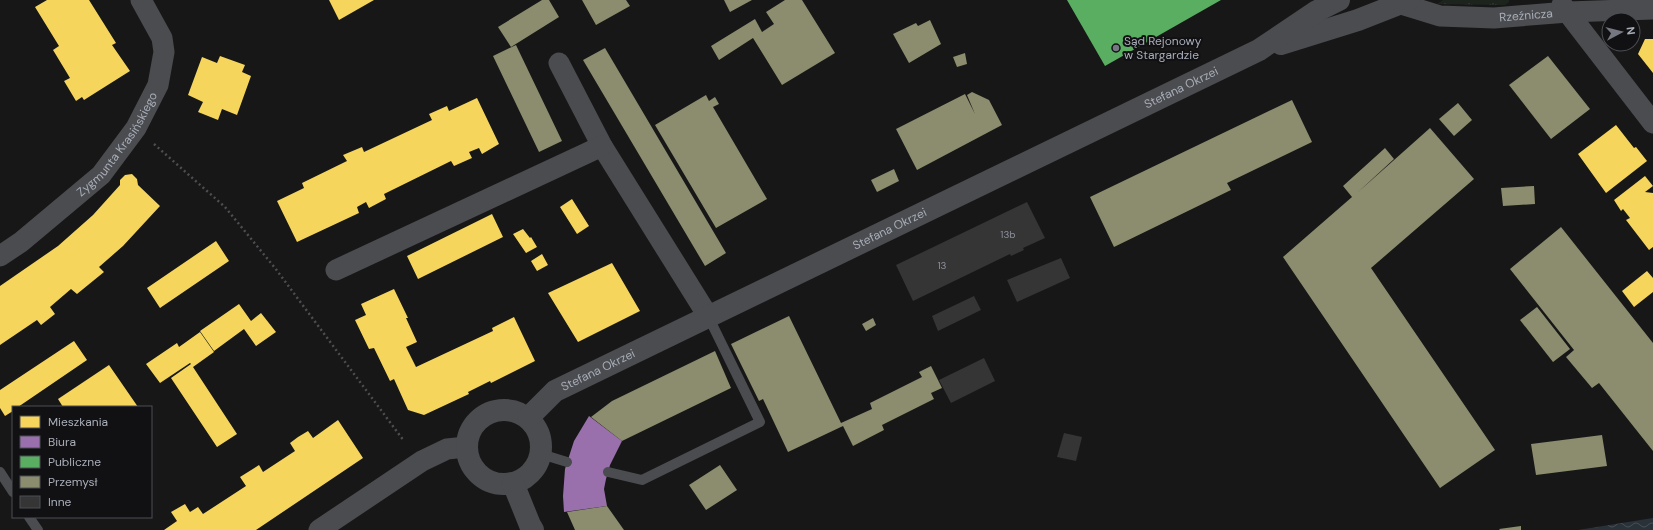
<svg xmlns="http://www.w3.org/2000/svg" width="1653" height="530" viewBox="0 0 1653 530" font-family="'DM Sans',sans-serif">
<defs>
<pattern id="grass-tufts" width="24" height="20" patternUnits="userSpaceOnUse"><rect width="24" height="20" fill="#1d241e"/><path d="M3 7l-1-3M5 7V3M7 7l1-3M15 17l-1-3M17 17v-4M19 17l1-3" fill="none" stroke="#3b413d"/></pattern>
<pattern id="water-waves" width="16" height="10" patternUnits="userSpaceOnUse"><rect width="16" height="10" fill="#2a3239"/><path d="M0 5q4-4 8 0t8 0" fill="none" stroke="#464d54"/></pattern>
</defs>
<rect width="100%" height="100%" fill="#171717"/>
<path fill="url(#grass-tufts)" d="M1443,0H1509V2L1505,5L1437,4Z"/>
<path fill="url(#water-waves)" d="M1653,518V530H1578Z"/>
<path fill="#f6d55c" d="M47,0H89L116,43L112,45L130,71L84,100L82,97L76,101L64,81L70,78L53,50L59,46L35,7Z
M329,0H374L339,20Z
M1645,39H1653V73L1638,54Z
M220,56L245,65L242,72L251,76L237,115L222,109L218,120L198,112L203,102L188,95L202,57L217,63Z
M477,98L499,144L482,154L479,148L469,152L472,158L454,166L451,161L384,194L386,199L369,208L366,202L357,207L359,213L297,242L277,201L304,188L302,183L347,161L343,155L362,147L364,152L432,120L429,114L447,106L449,111Z
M1616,125L1634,148L1636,147L1647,161L1606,193L1578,154Z
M132,174L137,179L138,185L160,206L123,246L99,267L104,272L77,294L71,289L50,307L55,314L41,325L37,320L0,345V286L58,246L93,215L120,185V180L125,175Z
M1645,176L1653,186L1645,192L1653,193V247L1649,250L1626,220L1630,218L1623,209L1621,211L1614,200Z
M572,199L589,226L577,234L560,207Z
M492,214L503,237L418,279L407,256Z
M523,229L530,238L531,237L537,247L526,253L513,234Z
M216,241L229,261L160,308L147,288Z
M542,254L548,265L537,271L531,261Z
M612,263L640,311L578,342L548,293Z
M1647,271L1653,278V292L1634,307L1622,291Z
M394,289L408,318H406L417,342L406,347L416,367L493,331L492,328L514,317L535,361L491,383L490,381L468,392L469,394L424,415L408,410L394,379L390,381L374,348L369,349L355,320L366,315L361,304Z
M239,304L251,321L261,313L276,332L256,346L244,329L214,351L200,331Z
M200,332L214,352L193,367L237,434L217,447L171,378L191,364L190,363L160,383L146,364L177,343L179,347Z
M74,341L87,360L18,407H13V411L5,416L0,408V390Z
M109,365L138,407H63L58,399Z
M338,420L363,458L256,530H164L177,521L171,512L185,504L190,512L198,507L203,514L246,486L240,477L259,465L263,472L295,451L290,443L298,437L308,431L313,438Z"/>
<path fill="#9970ab" d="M589,416L622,441L610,465L606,479L604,489L607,506L564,512L563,496L565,469L574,441Z"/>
<path fill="#5aae61" d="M1067,0H1221L1105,66Z"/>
<path fill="#8c8c6e" d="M542,0H549L559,17L511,47L498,27Z
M582,0H626L630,6L596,25Z
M724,0H752L730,12Z
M785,0H802L835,53L782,85L753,38L719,60L711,46L755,19L762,32L774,24L766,12Z
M930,20L941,44L909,63L893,34L916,23L918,26Z
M516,45L562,141L539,152L493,56Z
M605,48L726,253L705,266L583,60Z
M965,53L967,64L957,67L953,57Z
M1548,56L1590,109L1551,139L1509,85Z
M972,92L989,100L1002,125L917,170L896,129L965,94L975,114L967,95Z
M706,95L709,101L715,97L719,104L713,107L767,199L716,228L655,125Z
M1292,100L1312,142L1227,183L1231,190L1114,247L1090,197Z
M1458,103L1472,120L1454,136L1439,119Z
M1430,128L1474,179L1371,268L1495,450L1440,488L1283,257L1352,197L1343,186L1385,148L1394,159L1357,193Z
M894,169L899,181L877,192L871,180Z
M1534,186L1535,204L1503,206L1501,188Z
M1561,227L1653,343V451L1599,383L1592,388L1566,357L1574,350L1510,269Z
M1537,307L1570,349L1553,362L1520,320Z
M789,316L841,423L872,409L870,403L922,377L919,372L931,366L942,388L931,393L934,399L882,425L884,430L853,446L843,426L788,452L763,399L759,401L731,344Z
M873,318L876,325L866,331L862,324Z
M715,351L731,388L622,441L591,417L612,401Z
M1602,435L1607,466L1536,475L1531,444Z
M720,465L737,490L706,510L689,485Z
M607,506L624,530H575L567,512Z
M1521,526V530H1500L1499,529Z"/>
<path fill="#353536" d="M1027,202L1045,238L1023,248L1024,250L1011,256L1010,254L913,301L896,265Z
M1061,258L1070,278L1017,302L1007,280Z
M974,296L981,310L938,331L932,316Z
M984,358L995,381L951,403L939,380Z
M1064,433L1082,437L1076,461L1057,457Z"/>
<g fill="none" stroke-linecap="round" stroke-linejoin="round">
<path stroke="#4d4e52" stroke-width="2.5" stroke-dasharray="2 3" stroke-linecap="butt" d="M154,144L225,207L275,268L404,441"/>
<path stroke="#4b4c50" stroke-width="10" d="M541,454L567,462
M0,472L13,492
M608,472L642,480L760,422L708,316
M29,517L38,530"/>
<g stroke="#4b4c50" stroke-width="21">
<path id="s1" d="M1401,4L1440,16L1494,18L1568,12L1653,9"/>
<path d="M1562,5L1653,123"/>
<path d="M559,63L602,146L708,316"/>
<path id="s2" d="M0,256L21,242L101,175L136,128L158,85L164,52L162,38L141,0"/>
<path d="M336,270L602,146"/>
<path d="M319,530L422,461L447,449L466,447"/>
</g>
<g stroke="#4b4c50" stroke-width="22">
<path d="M1281,44L1358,20L1409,0"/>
<circle cx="504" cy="447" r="37"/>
<path id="s3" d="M528,418L555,391L1259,50L1317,11L1339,0"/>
<path d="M513,483L530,525L533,530"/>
</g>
</g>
<circle fill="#757880" stroke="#111113" stroke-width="1.5" cx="1116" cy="48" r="4"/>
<g text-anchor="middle" stroke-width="4" stroke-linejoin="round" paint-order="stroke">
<g font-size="10" fill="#8b8f98">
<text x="1008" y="238">13b</text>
<text x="942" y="269">13</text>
</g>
<g font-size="12" fill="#a8adb8" stroke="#111113">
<text dy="4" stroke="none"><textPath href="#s1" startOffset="127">Rzeźnicza</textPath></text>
<text dy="4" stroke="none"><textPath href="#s3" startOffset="734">Stefana Okrzei</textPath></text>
<text dy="4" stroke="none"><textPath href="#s2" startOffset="164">Zygmunta Krasińskiego</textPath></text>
<text dy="4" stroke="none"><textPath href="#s3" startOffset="410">Stefana Okrzei</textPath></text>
<text dy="4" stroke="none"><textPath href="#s3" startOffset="86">Stefana Okrzei</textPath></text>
</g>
<g font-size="12" fill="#a8adb8" stroke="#111113" text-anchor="start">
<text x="1124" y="45">Sąd Rejonowy<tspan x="1124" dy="14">w Stargardzie</tspan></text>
</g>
</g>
<rect x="12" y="406" width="140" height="112" fill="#111113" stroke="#4d4f55"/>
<rect x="20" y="416" width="20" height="12" fill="#f6d55c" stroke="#4d4f55"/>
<text x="48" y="426" font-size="12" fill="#a8adb8">Mieszkania</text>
<rect x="20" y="436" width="20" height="12" fill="#9970ab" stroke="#4d4f55"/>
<text x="48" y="446" font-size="12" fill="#a8adb8">Biura</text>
<rect x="20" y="456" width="20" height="12" fill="#5aae61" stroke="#4d4f55"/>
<text x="48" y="466" font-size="12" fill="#a8adb8">Publiczne</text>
<rect x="20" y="476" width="20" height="12" fill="#8c8c6e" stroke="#4d4f55"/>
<text x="48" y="486" font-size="12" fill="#a8adb8">Przemysł</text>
<rect x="20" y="496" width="20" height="12" fill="#353536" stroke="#4d4f55"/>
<text x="48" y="506" font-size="12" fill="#a8adb8">Inne</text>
<g transform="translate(1621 32) rotate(83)"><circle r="19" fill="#111113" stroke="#4d4f55"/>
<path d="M0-3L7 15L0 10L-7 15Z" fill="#757880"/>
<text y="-6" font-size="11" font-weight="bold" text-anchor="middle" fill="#a8adb8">N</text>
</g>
</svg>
